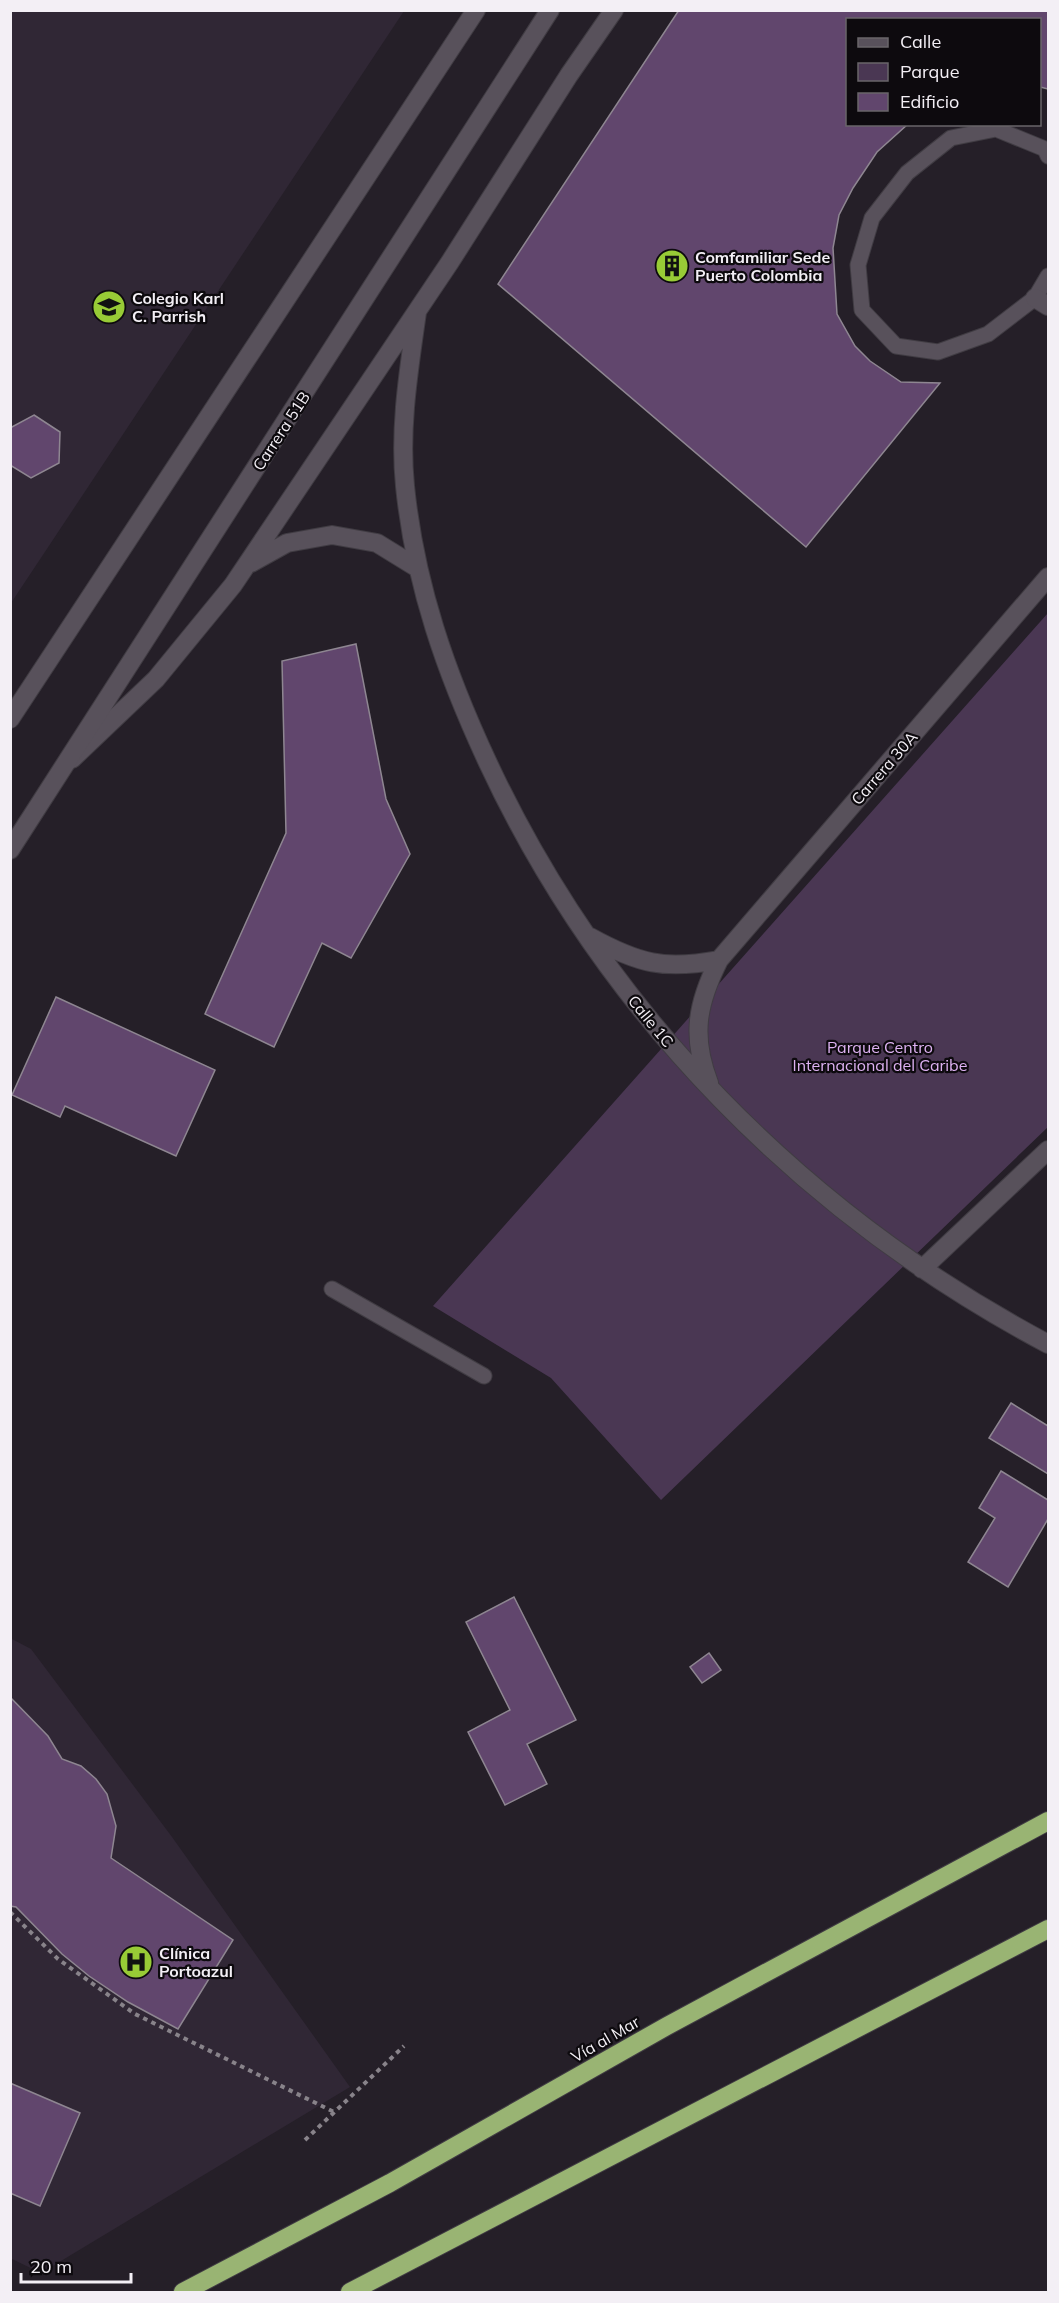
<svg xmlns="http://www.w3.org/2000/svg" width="1059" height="2303" viewBox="0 0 1059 2303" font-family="Mulish,sans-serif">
<rect width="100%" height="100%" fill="#251f28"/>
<path fill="#302735" d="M11,11H404L11,603Z
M10,1638L31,1649L172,1837L350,2087L41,2273L10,2258Z"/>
<path fill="#4a3753" d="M1048,613V1127L661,1500L551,1378L433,1306Z"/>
<path fill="#61466d" stroke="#8e8691" stroke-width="1.5" d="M679,10H1048V89L1040,87V20H848V124H908L877,152L853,188L839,215L833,248L837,314L855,346L870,361L901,382L940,383L806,547L498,284Z
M34,415L60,432L59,463L31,478L10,465V428Z
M356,644L386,799L410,854L351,958L322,943L274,1047L205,1014L286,833L282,661Z
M56,997L215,1070L176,1156L65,1106L60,1117L12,1095Z
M1011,1403L1048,1426V1474L989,1438Z
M1001,1471L1048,1500V1519L1008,1587L968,1562L995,1518L979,1508Z
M514,1597L576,1720L527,1744L547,1784L505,1805L468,1732L510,1710L466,1622Z
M709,1653L721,1670L702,1683L690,1667Z
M10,1697L48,1736L62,1759L81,1766L96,1779L107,1794L116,1826L111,1858L233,1940L178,2029L128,2002L89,1976L62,1954L16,1907L10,1906Z
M10,2083L80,2113L40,2206L10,2193Z"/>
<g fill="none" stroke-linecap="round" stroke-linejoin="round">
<defs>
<path id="lane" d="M1048,156L1045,149L996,129L951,138L907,173L872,218L858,265L862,310L896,346L938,352L988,334L1035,298L1048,276
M332,1289L484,1376"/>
<path id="street" d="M1035,298L1048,306
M417,312C409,369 399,428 405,486C415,585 446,673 488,763C605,1014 805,1215 1048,1344
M251,563L287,543L332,535L377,543L416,567
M72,759L156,679L233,585L450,262L569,75L614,10
M590,937C639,964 664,970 719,960
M709,1083C691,1036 697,1004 719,960L1048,577
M922,1269L1048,1150"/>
<path id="secondary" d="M10,719L476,10
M10,850L550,10"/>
<path id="highway" d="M183,2292L390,2183L667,2026L1048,1821
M350,2292L1048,1929"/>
</defs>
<use href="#lane" stroke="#403c43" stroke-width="17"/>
<use href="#street" stroke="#403c43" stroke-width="20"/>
<use href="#secondary" stroke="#403c43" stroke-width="20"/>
<use href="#highway" stroke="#403c43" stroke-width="20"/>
<path stroke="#88838a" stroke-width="4" stroke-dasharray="4.5 4.5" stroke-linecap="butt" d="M10,1912L58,1959L135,2014L334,2112
M305,2140L404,2046"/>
<use href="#lane" stroke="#58515b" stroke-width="15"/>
<use href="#street" stroke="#58515b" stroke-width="18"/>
<use href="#secondary" stroke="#58515b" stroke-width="18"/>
<use href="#highway" stroke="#99b473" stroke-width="18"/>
</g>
<defs>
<symbol id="building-disc" viewBox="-11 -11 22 22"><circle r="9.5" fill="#98cb36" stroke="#0d0a0e"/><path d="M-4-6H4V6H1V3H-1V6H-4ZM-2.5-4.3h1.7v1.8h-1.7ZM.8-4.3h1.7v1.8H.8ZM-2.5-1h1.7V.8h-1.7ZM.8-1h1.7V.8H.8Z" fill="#111"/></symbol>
<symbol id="school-disc" viewBox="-11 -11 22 22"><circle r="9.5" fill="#98cb36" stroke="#0d0a0e"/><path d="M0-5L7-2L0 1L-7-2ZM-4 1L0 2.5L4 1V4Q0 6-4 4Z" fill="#111"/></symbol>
<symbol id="hospital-disc" viewBox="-11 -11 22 22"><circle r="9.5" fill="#98cb36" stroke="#0d0a0e"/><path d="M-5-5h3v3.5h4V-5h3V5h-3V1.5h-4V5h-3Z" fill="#111"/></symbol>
</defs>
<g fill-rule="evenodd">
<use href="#building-disc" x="653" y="247" width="38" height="38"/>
<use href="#school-disc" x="90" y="288" width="38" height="38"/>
<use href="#hospital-disc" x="117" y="1943" width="38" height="38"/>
</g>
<g text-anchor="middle" stroke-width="4.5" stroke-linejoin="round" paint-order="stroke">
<g font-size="16" font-weight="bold" fill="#f3eff5" stroke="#0d0a0e" text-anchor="start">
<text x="695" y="263">Comfamiliar Sede<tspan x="695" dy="18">Puerto Colombia</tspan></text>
<text x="132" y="304">Colegio Karl<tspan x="132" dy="18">C. Parrish</tspan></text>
<text x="159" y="1959">Clínica<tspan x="159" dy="18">Portoazul</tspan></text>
</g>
<g font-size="16" fill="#f3eff5" stroke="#0d0a0e">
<text transform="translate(281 431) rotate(-57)" y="6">Carrera 51B</text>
<text transform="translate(884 768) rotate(-49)" y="6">Carrera 30A</text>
<text transform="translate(651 1021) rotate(51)" y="6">Calle 1C</text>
<text transform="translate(605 2039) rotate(-30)" y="6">Vía al Mar</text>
</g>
<g font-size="16" fill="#deb2f2" stroke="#0d0a0e">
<text x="880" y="1053">Parque Centro<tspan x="880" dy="18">Internacional del Caribe</tspan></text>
</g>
</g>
<rect width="1059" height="2303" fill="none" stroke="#f3eff5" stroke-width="24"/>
<rect x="846" y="18" width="195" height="108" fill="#0d0a0e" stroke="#69666a" stroke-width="1.5"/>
<rect x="858" y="38" width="30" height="9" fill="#58515b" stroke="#69666a" stroke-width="1.5"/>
<text x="900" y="48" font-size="18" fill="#f3eff5">Calle</text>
<rect x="858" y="63" width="30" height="18" fill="#4a3753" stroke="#69666a" stroke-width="1.5"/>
<text x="900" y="78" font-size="18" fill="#f3eff5">Parque</text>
<rect x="858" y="93" width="30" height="18" fill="#61466d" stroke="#69666a" stroke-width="1.5"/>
<text x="900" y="108" font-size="18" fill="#f3eff5">Edificio</text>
<path d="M21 2273v9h110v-9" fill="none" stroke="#f3eff5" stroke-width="3"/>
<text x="30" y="2273" font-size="18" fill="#f3eff5" stroke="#0d0a0e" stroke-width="4.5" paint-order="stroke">20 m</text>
</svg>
